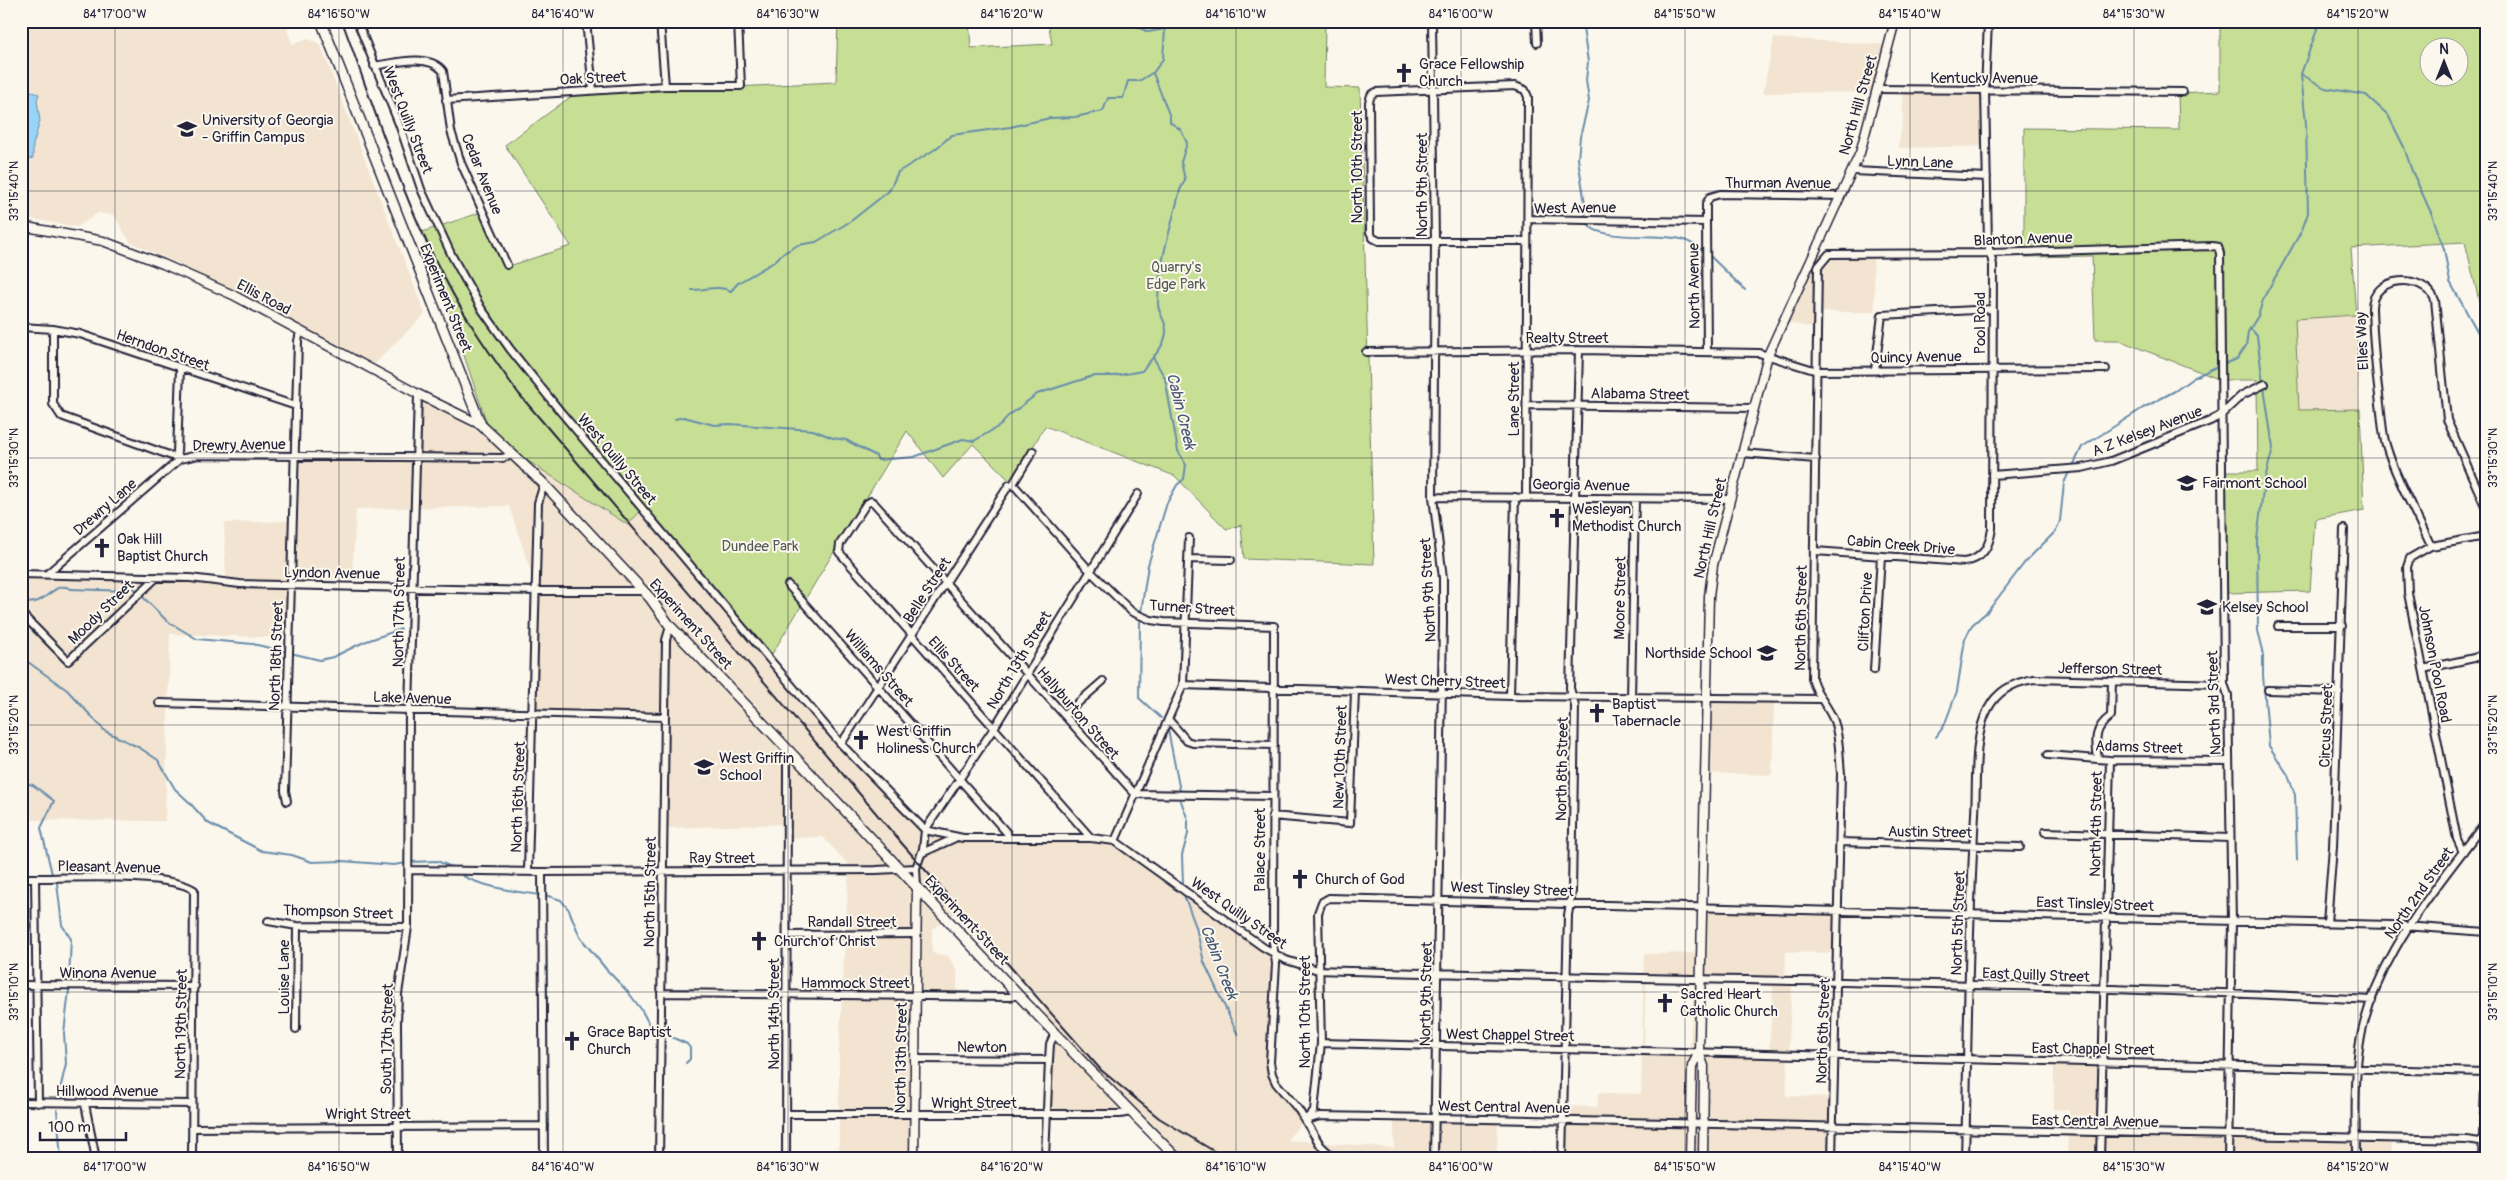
<svg xmlns="http://www.w3.org/2000/svg" width="2507" height="1180" viewBox="0 0 2507 1180" font-family="Pangolin,sans-serif">
<rect width="100%" height="100%" fill="#fbf7ec"/>
<filter id="ink" filterUnits="userSpaceOnUse"><feTurbulence type="fractalNoise" baseFrequency=".02" numOctaves="2"/><feDisplacementMap in="SourceGraphic" scale="10" xChannelSelector="R" yChannelSelector="G"/><feConvolveMatrix kernelMatrix="1 2 1 2 8 2 1 2 1" color-interpolation-filters="sRGB"/></filter>
<g filter="url(#ink)">
<path fill="#f2e4d0" fill-rule="evenodd" d="M21,21H303L287,29L292,44L309,39L320,44L425,314L374,364L181,265L130,242L114,215L98,213L77,227L21,217Z
M1774,38L1891,45L1880,92L1763,93Z
M1986,90L1987,146L1898,148L1903,120V92Z
M1817,254H1873L1875,312H1819L1818,329L1784,322Z
M2356,315L2360,409L2299,410L2295,318Z
M415,397L492,438L628,525L643,509L819,724L925,832L960,836L1113,841L1270,953V1072L1305,1119L1287,1140L1394,1148V1118L1498,1120L1497,1151H1560L1562,1106L1598,1107V1093L1641,1094L1644,954L1703,953V908L1840,911L1839,953L1786,952L1785,986H1792L1786,1096L1835,1097L1833,1159H1173L1134,1115L1045,1116L1048,1022L1041,1000L959,911L932,929V953L948,956L957,971V997L916,998L913,1159H839V1051L849,865L823,837L789,838L788,824L666,828L668,718L535,717L537,590L509,506L356,509L352,578L294,581V638L170,634L165,821L21,820V576L226,581L224,523L294,521L296,462L416,459ZM1646,981L1694,982L1690,1048L1644,1046ZM1701,984L1773,986L1769,1055L1697,1052Z
M1703,700L1774,701L1772,775L1703,773Z
M2054,1064L2105,1065L2104,1137L2391,1143L2390,1159H2067L2069,1110L2054,1109Z"/>
<path fill="#c7df95" stroke="#748068" fill-rule="evenodd" d="M838,21H969L971,48L1052,44L1048,21H1325L1324,87L1360,88L1374,564L1244,559L1241,525L1226,529L1175,476L1045,426L1012,483L973,444L943,478L907,431L769,659L642,509L628,525L492,438L422,232L482,212L512,265L571,246L505,145L573,95L836,82Z
M2220,21H2486V330L2465,242L2351,248L2356,315L2295,319L2299,410L2360,409L2364,510L2315,519L2310,591L2225,593L2223,471H2258L2257,380H2221L2118,340H2095L2092,256L2024,257V128L2179,130L2178,93L2220,91ZM2430,48H2460V78H2430Z"/>
<path fill="#97d4f8" stroke="#688dac" d="M21,83H25L32,92L39,94L37,100L40,121L33,145V158L23,161Z"/>
<g fill="none" stroke-linecap="round" stroke-linejoin="round">
<path stroke="#688dac" stroke-width="2" d="M1136,21L1134,25L1148,32L1165,29L1163,59L1153,73
M1582,21L1588,62L1586,80L1589,101L1580,137L1578,159L1586,210L1585,218
M2301,74L2325,88L2366,95L2388,115L2404,147L2412,171L2433,217L2444,249L2450,282L2486,347
M1586,223C1600,243 1660,232 1684,240C1691,242 1698,248 1704,251
M1708,254L1745,290
M692,290C706,290 718,285 731,291L738,283L774,262L782,254L798,245L816,242L851,221L889,191L898,172L934,150L952,135L1010,127L1050,118L1075,117L1103,111L1108,98H1123L1128,81H1139L1152,73
M2250,328L2257,336L2263,383
M2223,364L2237,359L2246,346L2248,332L2258,316L2264,297L2302,230L2308,213L2306,124L2301,74L2320,21
M2264,387L2273,448L2264,482L2257,540L2258,631L2263,650V675L2269,746L2288,775L2295,795L2297,860
M675,419L684,417L714,425L730,424L813,430L833,438L846,440L876,456L878,460L914,457L963,439L974,441L1001,425L1007,417L1037,394L1093,376H1114L1142,371C1151,358 1164,349 1166,333C1167,321 1158,314 1158,304C1158,264 1171,228 1180,190L1185,180L1181,162L1187,143L1181,130L1170,122V117L1153,73
M2073,466L2082,447L2143,408L2175,391L2193,378L2218,366
M21,603C27,603 33,603 38,601C50,596 58,581 71,589L128,591L132,586L167,621L197,639L253,644L320,660L333,657L364,642L401,629
M1141,612L1148,565L1167,503L1177,485L1184,479L1186,465L1178,451L1165,378L1153,357
M1140,622L1139,698L1161,718
M21,657L67,690L105,731L140,748L158,760L175,789L188,801L208,823L262,851L292,855L312,862L342,861L394,865L406,863
M1168,730L1180,791
M1936,737L1944,726L1957,691L1965,639L1972,625L1988,611L2025,562L2056,531L2060,521L2064,483L2070,470
M21,782L33,785L54,801L41,828L52,874
M1181,801L1188,820V834L1182,855L1183,884
M410,862L437,861L454,868
M459,873C473,885 520,893 540,895
M57,883L62,925L71,939L69,979
M545,895L561,900L569,910L580,937L606,969L628,992L641,1009L651,1028L687,1044L690,1048V1059L686,1063
M1184,895L1196,927L1204,962L1238,1035
M58,1098L66,1064L64,1033L69,990
M57,1110L61,1159"/>
<defs>
<path id="minor" d="M357,21L399,124L421,189L452,256L481,308L510,349L560,411L841,744L925,830L963,838H1091L1115,841L1263,947L1286,960L1318,970C1669,981 2021,981 2372,1000
M586,21L593,90
M660,21L665,86
M1432,21L1435,240L1433,497L1443,578V622L1434,1159
M1536,21L1537,43
M374,66C394,63 429,53 443,71L451,131L461,163L507,265
M1878,89L2183,92
M446,100L665,86H741L738,21
M1853,171L1987,177
M1528,219L1706,222
M21,327L53,329L80,334L296,406
M53,329V404L61,416L180,459L198,455L502,458L514,455
M1707,351L1706,222V204L1710,197L1720,194L1841,196
M1366,352L1579,350L1759,353L1817,371L2106,369
M180,369L177,453L180,459
M1875,370L1882,315L1993,309
M1527,405L1753,408
M1742,453L1816,459
M1992,475L2082,468L2111,461L2210,421L2221,415L2242,395L2265,384
M1013,484L1091,572L1132,612L1151,620L1164,622L1274,626L1273,942L1276,964L1270,1062L1272,1074L1276,1083L1298,1109L1321,1146L1335,1159
M1433,497L1730,499
M1526,497L1528,97L1525,90L1515,86L1376,92L1371,95L1369,102L1370,232L1373,238L1379,241H1527
M2431,546C2416,513 2396,479 2386,445C2382,432 2382,417 2380,404C2376,373 2373,341 2372,309C2371,275 2424,272 2435,300L2447,420L2486,508
M1815,551L1964,562C1983,559 1989,547 1992,529L1993,265L1988,244L1985,91L1988,21
M1189,559L1231,560
M21,574L190,578L240,584L537,591H643
M47,574L180,459
M788,585L1007,833L1008,837
M21,613L68,661L157,577
M2278,626H2342
M2423,669L2474,658L2486,652
M1874,670L1881,556
M1183,685L1510,696L1819,699
M2268,690L2339,692
M1510,696L1515,497
M1631,698L1635,499
M159,703L664,717
M1064,715L1103,681
M1168,719L1187,741L1193,743L1274,745
M841,744L1009,485L1013,484L1033,451
M2048,755L2110,760L2229,761
M2098,758C2095,740 2094,728 2111,716L2112,682
M287,801L285,791L298,341L300,332
M1272,816L1350,823L1355,691
M2045,832L2230,838
M1091,838L839,552L840,544L866,504L871,501L874,503L1135,794L1273,796
M1115,841L1183,685L1189,538
M1840,842L2020,847
M2463,852L2457,839L2408,593L2407,567L2410,558L2431,546L2486,536
M922,853L955,838
M409,870L542,872L876,870L916,868
M528,871L538,503L544,484
M542,872L544,1159
M21,878C60,879 166,871 194,890L192,1159
M35,878L38,1103
M917,886L916,868L923,849L925,830L994,728L1138,494
M268,921L297,926L408,927
M2327,923L2333,847L2344,529
M787,935L916,934
M21,985L195,986
M661,993L1010,997L1018,995
M296,1029L297,926
M1321,1043L2486,1072
M915,1059L1049,1060
M21,1102L192,1104
M85,1104L96,1159
M786,1114H1120L1131,1112
M1305,1120L1314,1111L1321,1043L1318,913L1322,902L1329,898L2391,925L2486,932
M1307,1120L1320,1116L1436,1118L2467,1140L2486,1143
M192,1128L544,1126
M398,1159L397,1023L398,994L408,927L409,710L418,394
M659,1159L666,640L670,626
M786,1159L787,762L789,750
M1045,1159L1049,1060L1050,1044L1054,1035
M1562,1159L1568,915L1572,892L1575,706L1570,688L1579,350
M1832,1159L1841,773C1839,756 1840,737 1834,721C1827,704 1818,698 1812,679L1818,267L1829,254L1990,253L2212,246L2218,247L2220,253L2224,684L2228,695L2232,921L2228,1159
M1965,1159C1968,1044 1968,929 1975,814C1977,783 1973,736 1988,709C1997,691 2015,682 2034,679L2224,684
M2100,1159L2110,760
M2356,1159C2356,1125 2354,1090 2358,1056C2368,964 2433,893 2486,821
M2482,1159L2486,1066"/>
<path id="tertiary" d="M21,226L103,241L163,264L233,295L418,394L481,425
M914,1159L917,886
M1690,1159L1692,1066L1699,1052
M1703,1159L1704,1066L1699,1052L1709,596L1713,565L1768,355L1860,153L1895,21"/>
<path id="secondary" d="M321,21L481,425L544,484L650,598L670,626C841,802 1004,986 1178,1159"/>
</defs>
<use href="#minor" stroke="#22223b" stroke-width="10"/>
<use href="#tertiary" stroke="#22223b" stroke-width="11"/>
<use href="#secondary" stroke="#22223b" stroke-width="12"/>
<use href="#minor" stroke="#fbf7ec" stroke-width="6"/>
<use href="#tertiary" stroke="#fbf7ec" stroke-width="8"/>
<use href="#secondary" stroke="#fbf7ec" stroke-width="9"/>
<path stroke="#22223b" stroke-width="2" d="M342,21C374,107 402,198 445,279C466,320 492,357 519,394L898,839L1101,1070L1159,1118L1227,1159"/>
</g>
</g>
<path fill="none" stroke="#22223b" stroke-width="1" stroke-opacity="0.45" d="M115,21V1159M339,21V1159M563,21V1159M788,21V1159M1012,21V1159M1236,21V1159M1461,21V1159M1685,21V1159M1910,21V1159M2134,21V1159M2358,21V1159M21,191H2486M21,458H2486M21,725H2486M21,992H2486"/>
<defs>
<symbol id="church-bare" viewBox="-9 -9 18 18"><path d="M-1.2-6h2.4v3.5h3.3v2.4h-3.3V6h-2.4V-.1h-3.3v-2.4h3.3Z" fill="#22223b" stroke="#fbf7ec" stroke-width="2.5" paint-order="stroke"/></symbol>
<symbol id="university-bare" viewBox="-9 -9 18 18"><path d="M0-5L7-2L0 1L-7-2ZM-4 1L0 2.5L4 1V4Q0 6-4 4Z" fill="#22223b" stroke="#fbf7ec" stroke-width="2.5" paint-order="stroke"/></symbol>
<symbol id="school-bare" viewBox="-9 -9 18 18"><path d="M0-5L7-2L0 1L-7-2ZM-4 1L0 2.5L4 1V4Q0 6-4 4Z" fill="#22223b" stroke="#fbf7ec" stroke-width="2.5" paint-order="stroke"/></symbol>
</defs>
<g fill-rule="evenodd">
<use href="#church-bare" x="1390" y="59" width="28" height="28"/>
<use href="#university-bare" x="173" y="115" width="28" height="28"/>
<use href="#school-bare" x="2173" y="469" width="28" height="28"/>
<use href="#church-bare" x="1543" y="504" width="28" height="28"/>
<use href="#church-bare" x="88" y="534" width="28" height="28"/>
<use href="#school-bare" x="2193" y="593" width="28" height="28"/>
<use href="#school-bare" x="1753" y="639" width="28" height="28"/>
<use href="#church-bare" x="1583" y="699" width="28" height="28"/>
<use href="#church-bare" x="847" y="726" width="28" height="28"/>
<use href="#school-bare" x="690" y="753" width="28" height="28"/>
<use href="#church-bare" x="1286" y="865" width="28" height="28"/>
<use href="#church-bare" x="745" y="927" width="28" height="28"/>
<use href="#church-bare" x="1651" y="989" width="28" height="28"/>
<use href="#church-bare" x="558" y="1027" width="28" height="28"/>
</g>
<g text-anchor="middle" stroke-width="4" stroke-linejoin="round" paint-order="stroke">
<g font-size="15" fill="#22223b" stroke="#fbf7ec" text-anchor="start">
<text x="1419" y="69">Grace Fellowship<tspan x="1419" dy="17">Church</tspan></text>
<text x="202" y="125">University of Georgia<tspan x="202" dy="17">- Griffin Campus</tspan></text>
<text x="2202" y="488">Fairmont School</text>
<text x="1572" y="514">Wesleyan<tspan x="1572" dy="17">Methodist Church</tspan></text>
<text x="117" y="544">Oak Hill<tspan x="117" dy="17">Baptist Church</tspan></text>
<text x="2222" y="612">Kelsey School</text>
<text x="1752" y="658" text-anchor="end">Northside School</text>
<text x="1612" y="709">Baptist<tspan x="1612" dy="17">Tabernacle</tspan></text>
<text x="876" y="736">West Griffin<tspan x="876" dy="17">Holiness Church</tspan></text>
<text x="719" y="763">West Griffin<tspan x="719" dy="17">School</tspan></text>
<text x="1315" y="884">Church of God</text>
<text x="774" y="946">Church of Christ</text>
<text x="1680" y="999">Sacred Heart<tspan x="1680" dy="17">Catholic Church</tspan></text>
<text x="587" y="1037">Grace Baptist<tspan x="587" dy="17">Church</tspan></text>
</g>
<g font-size="15" fill="#22223b" stroke="#fbf7ec">
<text transform="translate(593 78) rotate(-3)" y="5">Oak Street</text>
<text x="1984" y="83">Kentucky Avenue</text>
<text transform="translate(1858 105) rotate(-74)" y="5">North Hill Street</text>
<text transform="translate(408 120) rotate(69)" y="5">West Quilly Street</text>
<text transform="translate(1920 162) rotate(2)" y="5">Lynn Lane</text>
<text transform="translate(1357 167) rotate(-90)" y="5">North 10th Street</text>
<text transform="translate(482 174) rotate(68)" y="5">Cedar Avenue</text>
<text x="1778" y="188">Thurman Avenue</text>
<text transform="translate(1422 185) rotate(-90)" y="5">North 9th Street</text>
<text transform="translate(1575 208) rotate(-1)" y="5">West Avenue</text>
<text transform="translate(2023 239) rotate(-2)" y="5">Blanton Avenue</text>
<text transform="translate(1694 286) rotate(-91)" y="5">North Avenue</text>
<text transform="translate(264 297) rotate(28)" y="5">Ellis Road</text>
<text transform="translate(446 298) rotate(68)" y="5">Experiment Street</text>
<text transform="translate(1980 323) rotate(-90)" y="5">Pool Road</text>
<text x="1567" y="343">Realty Street</text>
<text transform="translate(2362 341) rotate(-93)" y="5">Elles Way</text>
<text transform="translate(163 350) rotate(19)" y="5">Herndon Street</text>
<text transform="translate(1916 357) rotate(-1)" y="5">Quincy Avenue</text>
<text transform="translate(1640 394) rotate(1)" y="5">Alabama Street</text>
<text transform="translate(1514 399) rotate(-90)" y="5">Lane Street</text>
<text transform="translate(2147 431) rotate(-21)" y="5">A Z Kelsey Avenue</text>
<text transform="translate(239 445) rotate(-1)" y="5">Drewry Avenue</text>
<text transform="translate(617 459) rotate(50)" y="5">West Quilly Street</text>
<text transform="translate(1581 485) rotate(1)" y="5">Georgia Avenue</text>
<text transform="translate(105 507) rotate(-41)" y="5">Drewry Lane</text>
<text transform="translate(1710 528) rotate(-77)" y="5">North Hill Street</text>
<text transform="translate(1901 545) rotate(5)" y="5">Cabin Creek Drive</text>
<text transform="translate(332 573) rotate(1)" y="5">Lyndon Avenue</text>
<text transform="translate(927 590) rotate(-57)" y="5">Belle Street</text>
<text transform="translate(1428 590) rotate(-93)" y="5">North 9th Street</text>
<text transform="translate(1620 598) rotate(-89)" y="5">Moore Street</text>
<text transform="translate(1192 608) rotate(4)" y="5">Turner Street</text>
<text transform="translate(101 612) rotate(-44)" y="5">Moody Street</text>
<text transform="translate(399 612) rotate(-89)" y="5">North 17th Street</text>
<text transform="translate(1865 612) rotate(-87)" y="5">Clifton Drive</text>
<text transform="translate(1801 618) rotate(-89)" y="5">North 6th Street</text>
<text transform="translate(691 624) rotate(48)" y="5">Experiment Street</text>
<text transform="translate(276 656) rotate(-88)" y="5">North 18th Street</text>
<text transform="translate(1019 660) rotate(-59)" y="5">North 13th Street</text>
<text transform="translate(954 664) rotate(48)" y="5">Ellis Street</text>
<text transform="translate(2435 664) rotate(79)" y="5">Johnson Pool Road</text>
<text transform="translate(879 668) rotate(49)" y="5">Williams Street</text>
<text transform="translate(2110 669) rotate(1)" y="5">Jefferson Street</text>
<text transform="translate(1445 681) rotate(2)" y="5">West Cherry Street</text>
<text transform="translate(412 698) rotate(2)" y="5">Lake Avenue</text>
<text transform="translate(2214 703) rotate(-92)" y="5">North 3rd Street</text>
<text transform="translate(1078 713) rotate(49)" y="5">Hallyburton Street</text>
<text transform="translate(2326 726) rotate(-88)" y="5">Circus Street</text>
<text transform="translate(2139 747) rotate(2)" y="5">Adams Street</text>
<text transform="translate(1340 757) rotate(-88)" y="5">New 10th Street</text>
<text transform="translate(1562 769) rotate(-89)" y="5">North 8th Street</text>
<text transform="translate(518 797) rotate(-88)" y="5">North 16th Street</text>
<text transform="translate(2096 824) rotate(-89)" y="5">North 4th Street</text>
<text transform="translate(1930 832) rotate(1)" y="5">Austin Street</text>
<text transform="translate(1260 850) rotate(-90)" y="5">Palace Street</text>
<text x="722" y="863">Ray Street</text>
<text transform="translate(109 867) rotate(1)" y="5">Pleasant Avenue</text>
<text transform="translate(1512 889) rotate(2)" y="5">West Tinsley Street</text>
<text transform="translate(650 892) rotate(-89)" y="5">North 15th Street</text>
<text transform="translate(2419 893) rotate(-55)" y="5">North 2nd Street</text>
<text transform="translate(2095 904) rotate(2)" y="5">East Tinsley Street</text>
<text transform="translate(338 912) rotate(2)" y="5">Thompson Street</text>
<text transform="translate(1239 913) rotate(35)" y="5">West Quilly Street</text>
<text transform="translate(967 920) rotate(47)" y="5">Experiment Street</text>
<text x="852" y="927">Randall Street</text>
<text transform="translate(1958 923) rotate(-88)" y="5">North 5th Street</text>
<text x="108" y="978">Winona Avenue</text>
<text transform="translate(2036 975) rotate(2)" y="5">East Quilly Street</text>
<text transform="translate(284 977) rotate(-90)" y="5">Louise Lane</text>
<text x="855" y="988">Hammock Street</text>
<text transform="translate(1426 994) rotate(-89)" y="5">North 9th Street</text>
<text transform="translate(1305 1012) rotate(-90)" y="5">North 10th Street</text>
<text transform="translate(774 1014) rotate(-90)" y="5">North 14th Street</text>
<text transform="translate(181 1024) rotate(-89)" y="5">North 19th Street</text>
<text transform="translate(1823 1031) rotate(-88)" y="5">North 6th Street</text>
<text transform="translate(1510 1035) rotate(1)" y="5">West Chappel Street</text>
<text transform="translate(387 1039) rotate(-89)" y="5">South 17th Street</text>
<text x="982" y="1052">Newton</text>
<text transform="translate(2093 1049) rotate(1)" y="5">East Chappel Street</text>
<text transform="translate(901 1058) rotate(-89)" y="5">North 13th Street</text>
<text x="107" y="1096">Hillwood Avenue</text>
<text x="974" y="1108">Wright Street</text>
<text transform="translate(1504 1107) rotate(1)" y="5">West Central Avenue</text>
<text x="368" y="1119">Wright Street</text>
<text transform="translate(2095 1121) rotate(1)" y="5">East Central Avenue</text>
</g>
<g font-size="15" fill="#545b56" stroke="#fbf7ec">
<text x="1176" y="272">Quarry's<tspan x="1176" dy="17">Edge Park</tspan></text>
<text x="760" y="551">Dundee Park</text>
</g>
<g font-size="16" font-style="italic" fill="#455774" stroke="#fbf7ec">
<text transform="translate(1182 411) rotate(76)" y="6">Cabin Creek</text>
<text transform="translate(1220 962) rotate(69)" y="6">Cabin Creek</text>
</g>
</g>
<rect width="2507" height="1180" fill="none" stroke="#fbf7ec" stroke-width="55"/>
<g transform="translate(2444 62)"><circle r="24" fill="#fbf7ec" stroke="#a4a2a5"/>
<path d="M0-4L9 19L0 12L-9 19Z" fill="#22223b"/>
<text y="-8" font-size="14" font-weight="bold" text-anchor="middle" fill="#22223b">N</text>
</g>
<path d="M40 1132v8h86v-8" fill="none" stroke="#22223b" stroke-width="2.5"/>
<text x="48" y="1132" font-size="15" fill="#22223b" stroke="#fbf7ec" stroke-width="4" paint-order="stroke">100 m</text>
<rect x="28" y="28" width="2452" height="1124" fill="none" stroke="#22223b" stroke-width="2"/>
<g font-size="12" text-anchor="middle" fill="#22223b">
<text x="115" y="18">84°17'00"W</text>
<text x="339" y="18">84°16'50"W</text>
<text x="563" y="18">84°16'40"W</text>
<text x="788" y="18">84°16'30"W</text>
<text x="1012" y="18">84°16'20"W</text>
<text x="1236" y="18">84°16'10"W</text>
<text x="1461" y="18">84°16'00"W</text>
<text x="1685" y="18">84°15'50"W</text>
<text x="1910" y="18">84°15'40"W</text>
<text x="2134" y="18">84°15'30"W</text>
<text x="2358" y="18">84°15'20"W</text>
<text transform="translate(14 191) rotate(-90)" y="4">33°15'40"N</text>
<text transform="translate(2493 191) rotate(-90)" y="4">33°15'40"N</text>
<text transform="translate(14 458) rotate(-90)" y="4">33°15'30"N</text>
<text transform="translate(2493 458) rotate(-90)" y="4">33°15'30"N</text>
<text transform="translate(14 725) rotate(-90)" y="4">33°15'20"N</text>
<text transform="translate(2493 725) rotate(-90)" y="4">33°15'20"N</text>
<text transform="translate(14 992) rotate(-90)" y="4">33°15'10"N</text>
<text transform="translate(2493 992) rotate(-90)" y="4">33°15'10"N</text>
<text x="115" y="1171">84°17'00"W</text>
<text x="339" y="1171">84°16'50"W</text>
<text x="563" y="1171">84°16'40"W</text>
<text x="788" y="1171">84°16'30"W</text>
<text x="1012" y="1171">84°16'20"W</text>
<text x="1236" y="1171">84°16'10"W</text>
<text x="1461" y="1171">84°16'00"W</text>
<text x="1685" y="1171">84°15'50"W</text>
<text x="1910" y="1171">84°15'40"W</text>
<text x="2134" y="1171">84°15'30"W</text>
<text x="2358" y="1171">84°15'20"W</text>
</g>
</svg>
